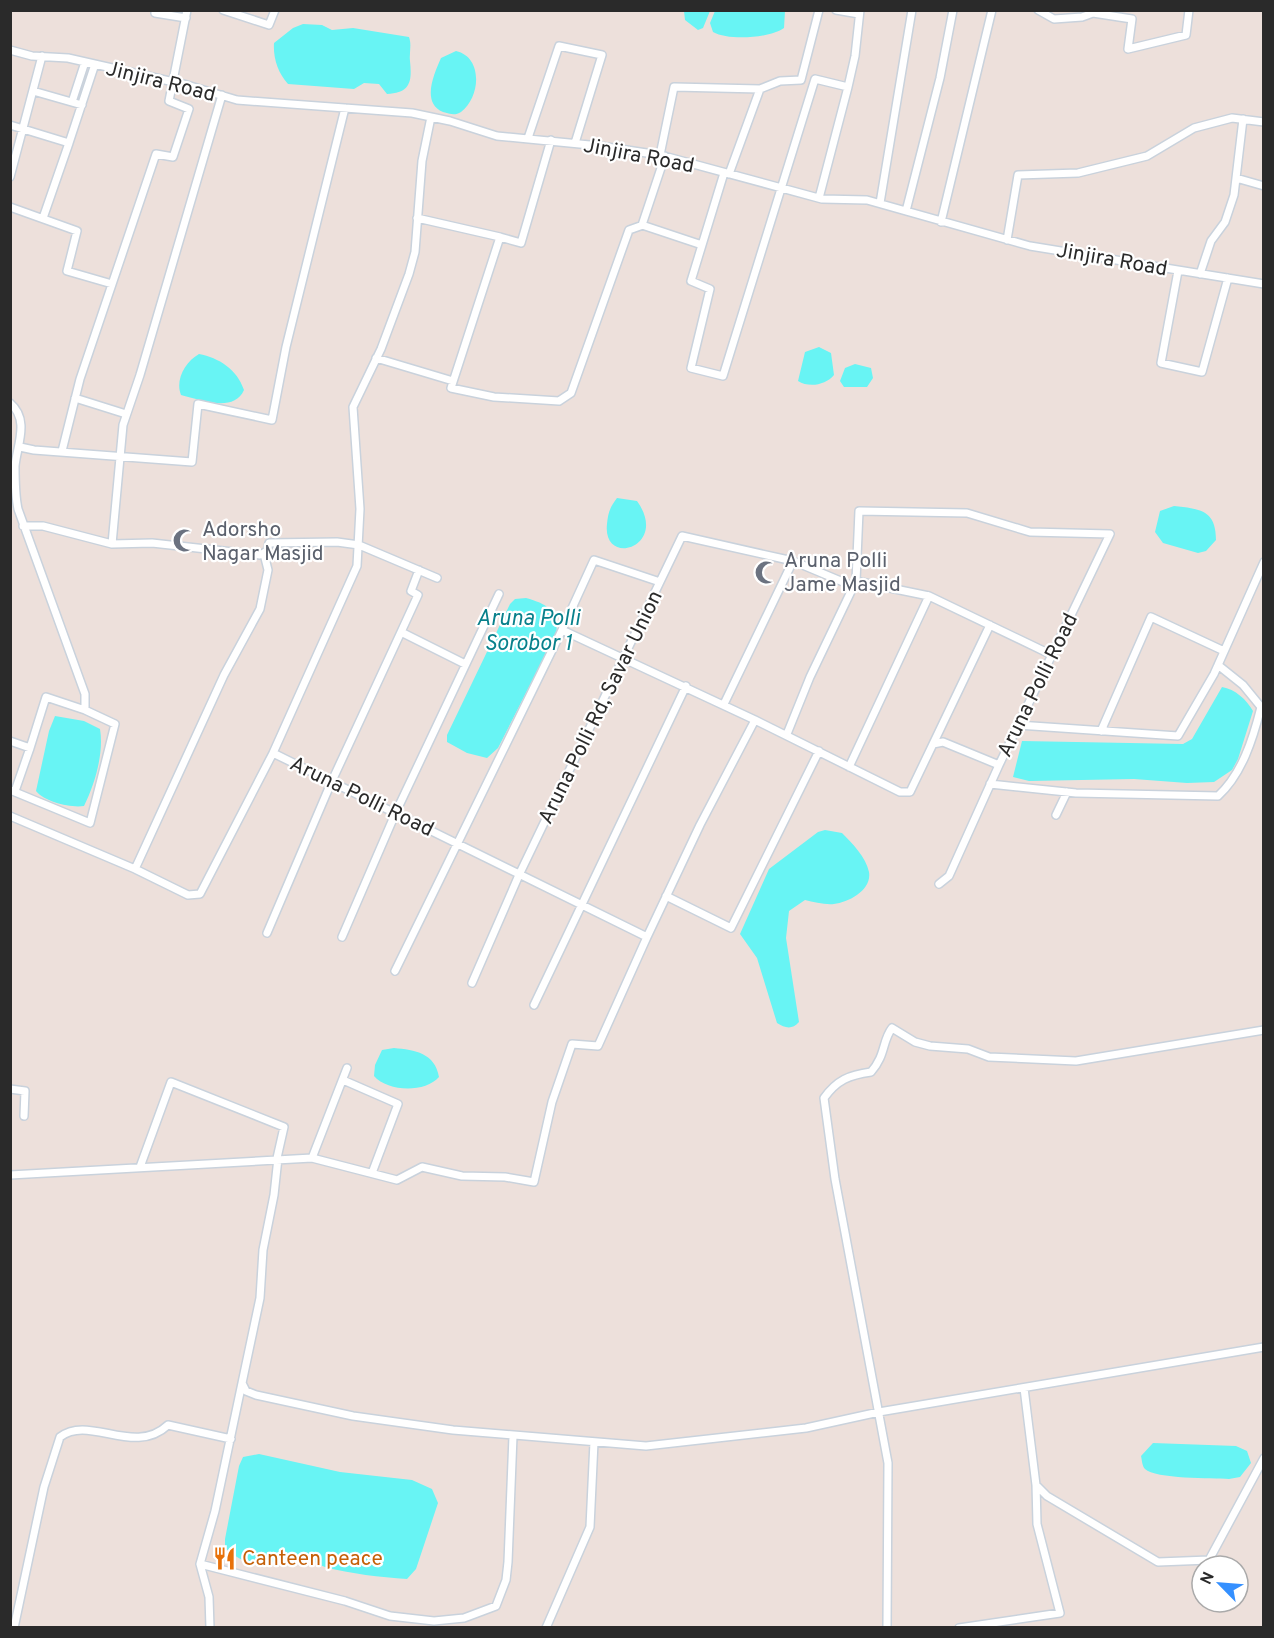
<svg xmlns="http://www.w3.org/2000/svg" width="1274" height="1638" viewBox="0 0 1274 1638" font-family="Overpass,sans-serif">
<rect width="100%" height="100%" fill="#ede0db"/>
<path fill="#68f4f4" d="M684,11V10L710,11L703,28L698,30L685,20Z
M715,11H785L784,28C770,38 729,41 713,32L710,23Z
M303,24L322,25L332,30L353,28L409,37C412,45 409,53 410,61C412,81 411,93 387,94L379,84L364,83L354,89L288,84C278,73 273,58 274,43L293,28Z
M456,51C483,57 481,97 461,112C455,116 450,114 443,112C421,103 434,74 441,58Z
M819,347L831,353L834,375C826,385 809,388 798,381L805,352Z
M199,354C219,358 237,369 244,390C234,413 201,400 181,395C175,380 185,362 199,354Z
M855,364L871,368L873,378L867,387H844L840,381L845,368Z
M617,498L637,501C670,547 602,568 607,524C608,513 610,507 617,498Z
M1174,506C1199,509 1216,509 1216,540L1206,551L1198,553L1163,543L1155,532L1160,511Z
M526,598C547,604 556,609 557,632L498,748L487,758L467,753L447,742V735L510,604L515,599Z
M1222,687C1235,689 1247,700 1253,711L1238,759L1232,770L1214,782L1187,783L1134,779L1029,781L1013,777L1022,741L1183,744L1192,739Z
M55,716L84,721L100,729C104,753 95,784 84,806C70,808 45,802 36,791L49,731Z
M825,830L842,833C852,843 866,857 869,872C872,890 849,902 834,904C825,905 814,902 805,900L789,911L786,938L799,1022C792,1030 785,1028 777,1023L757,958L740,934L769,869L818,832Z
M394,1048C415,1050 435,1053 439,1077C425,1093 388,1092 374,1076L375,1065L382,1050Z
M1153,1443L1236,1446L1247,1451L1251,1463L1240,1477L1229,1479C1213,1478 1155,1479 1145,1469C1142,1466 1142,1460 1141,1456Z
M259,1454L340,1472L412,1480L432,1489L438,1503L416,1569L407,1579C380,1577 351,1574 325,1567C319,1565 314,1561 308,1559C277,1551 262,1581 225,1548V1539L239,1466L243,1457Z"/>
<g fill="none" stroke-linecap="round" stroke-linejoin="round">
<defs>
<path id="minor" d="M156,10L155,13L186,18
M223,10L269,25L275,10
M836,10L859,14
M1038,10L1054,19L1082,17L1093,13L1132,19L1128,49L1186,35L1189,10
M10,50L32,56L68,58L187,85L237,100L412,113L450,121L497,136L600,146L660,155L822,199L867,200L1030,246L1264,284
M760,89L780,81L801,80L819,10
M33,91L82,105
M222,95L140,375L123,425L112,544L152,543L260,555L267,551L269,543L337,542L359,545L437,578
M72,102L85,62
M10,125L69,143L43,218
M528,138L559,46L602,55L575,143
M69,143L95,64
M660,155L674,87L760,89L729,174
M665,156L642,225L702,245
M724,173L691,281L710,289L691,368L723,376L815,79L848,87L855,56L860,10
M10,177L42,56
M1236,178L1264,186
M819,198L848,87
M880,203L912,10
M10,207L77,231L67,271L112,284
M906,211L940,78L953,10
M417,218L500,237L451,388L494,397L559,401L571,393L629,230L643,225
M941,222L992,10
M500,237L521,243L551,140
M1007,240L1018,175L1078,173L1147,156L1194,128L1232,118L1264,122
M1178,271L1161,363L1202,372L1228,278
M1200,274L1211,241L1225,222L1234,195L1243,119
M376,358L453,381
M75,398L126,414
M10,403C30,420 17,445 15,466C15,481 15,495 18,509L85,694V710L46,697L30,748L10,741
M20,447L34,450L192,462L198,404L272,420L286,347L345,108
M62,451L80,379L156,154L173,157L189,109L169,101L187,10
M23,526H43L112,544
M562,630L594,560L660,582
M401,632L418,595L411,591L419,570
M724,704L793,561L855,587
M1018,725L1178,736L1214,674L1264,562
M1101,731L1151,617L1224,651
M787,734L810,677L856,581L929,596L1052,655
M933,744L990,625
M273,753L357,566L360,509L353,407L381,349L409,274L415,252L422,161L431,117
M849,767L929,596
M990,784L1076,793L1218,796C1242,774 1253,739 1261,707L1243,685L1218,665
M10,790L90,823L115,724L85,710
M15,791L30,748
M1056,815L1067,792
M10,816L135,869L188,895L200,894L273,753L647,937L700,825L755,720L900,792H910L933,744L943,742L999,765L1110,534L1030,532L967,513L859,511L856,581
M135,869L224,675L260,609L268,570L264,554
M939,884L949,876L999,765
M666,896L731,928L819,751
M267,933L331,783L401,632L465,664
M342,937L396,812L499,594
M395,971L562,630L755,720
M472,983L519,875L682,536L793,561
M534,1005L686,686
M343,1080L398,1104L372,1173
M10,1089L25,1091L24,1116
M278,1158L274,1195L263,1250L260,1298L242,1383L246,1391L256,1395L353,1416L453,1430L646,1446L806,1428L879,1412L1264,1347
M312,1158L347,1068
M140,1167L171,1082L284,1127L277,1158
M10,1175L312,1158L397,1180L422,1167L462,1176L505,1177L534,1182L552,1102L572,1044L598,1046L647,937
M1024,1388L1036,1485L1047,1496L1158,1562L1209,1560L1264,1458
M200,1564L345,1601L390,1616L434,1621L464,1618L496,1606L506,1580L508,1562L513,1436
M14,1628L44,1487L60,1437C89,1414 134,1457 168,1425L231,1439
M210,1628L209,1597L200,1564L215,1511L242,1383
M546,1628L590,1527L594,1442
M887,1628L888,1463L835,1179L824,1098C837,1080 849,1075 871,1072C886,1055 882,1041 892,1028L915,1042L930,1046L968,1049L989,1057L1076,1061L1264,1030
M959,1628L1060,1613L1037,1524L1036,1484"/>
</defs>
<use href="#minor" stroke="#c9d2dc" stroke-width="10"/>
<use href="#minor" stroke="#fff" stroke-width="7"/>
</g>
<defs>
<symbol id="mosque-bare" viewBox="-9 -9 18 18"><path d="M3.5-4.9A6 6 0 1 0 3.5 4.9A5 5 0 1 1 3.5-4.9Z" fill="#6b7280" stroke="#fff" stroke-width="2.5" paint-order="stroke"/></symbol>
<symbol id="restaurant-bare" viewBox="-9 -9 18 18"><path d="M-5-6h1v4h1v-4h1v4h1v-4h1v5L-1.5 .5V6h-2V.5L-5-1ZM5-6V6H3V1.5H1.5Q1.5-4 5-6Z" fill="#e8710a" stroke="#fff" stroke-width="2.5" paint-order="stroke"/></symbol>
</defs>
<g fill-rule="evenodd">
<use href="#mosque-bare" x="168" y="524" width="33" height="33"/>
<use href="#mosque-bare" x="750" y="556" width="33" height="33"/>
<use href="#restaurant-bare" x="208" y="1542" width="33" height="33"/>
</g>
<g text-anchor="middle" stroke-width="4.5" stroke-linejoin="round" paint-order="stroke">
<g font-size="21" fill="#2a2a2a" stroke="#fff">
<text transform="translate(161 81) rotate(14)" y="7">Jinjira Road</text>
<text transform="translate(639 155) rotate(11)" y="7">Jinjira Road</text>
<text transform="translate(1112 259) rotate(10)" y="7">Jinjira Road</text>
<text transform="translate(1037 685) rotate(-64)" y="7">Aruna Polli Road</text>
<text transform="translate(600 707) rotate(-64)" y="7">Aruna Polli Rd, Savar Union</text>
<text transform="translate(362 796) rotate(26)" y="7">Aruna Polli Road</text>
</g>
<g font-size="21" fill="#5b616d" stroke="#fff" text-anchor="start">
<text x="202" y="536">Adorsho<tspan x="202" dy="24">Nagar Masjid</tspan></text>
<text x="784" y="567">Aruna Polli<tspan x="784" dy="24">Jame Masjid</tspan></text>
</g>
<g font-size="21" fill="#c56008" stroke="#fff" text-anchor="start">
<text x="242" y="1565">Canteen peace</text>
</g>
<g font-size="22" font-style="italic" fill="#08808b" stroke="#fff">
<text x="528" y="625">Aruna Polli<tspan x="528" dy="25">Sorobor 1</tspan></text>
</g>
</g>
<rect width="1274" height="1638" fill="none" stroke="#2a2a2a" stroke-width="24"/>
<g transform="translate(1220 1584) rotate(295)"><circle r="28" fill="#ffffff" stroke="#aaaaaa" stroke-width="1.5"/>
<path d="M0-4.5L10 22L0 15L-10 22Z" fill="#3590ff"/>
<text y="-9" font-size="16" font-weight="bold" text-anchor="middle" fill="#2a2a2a">N</text>
</g>
</svg>
